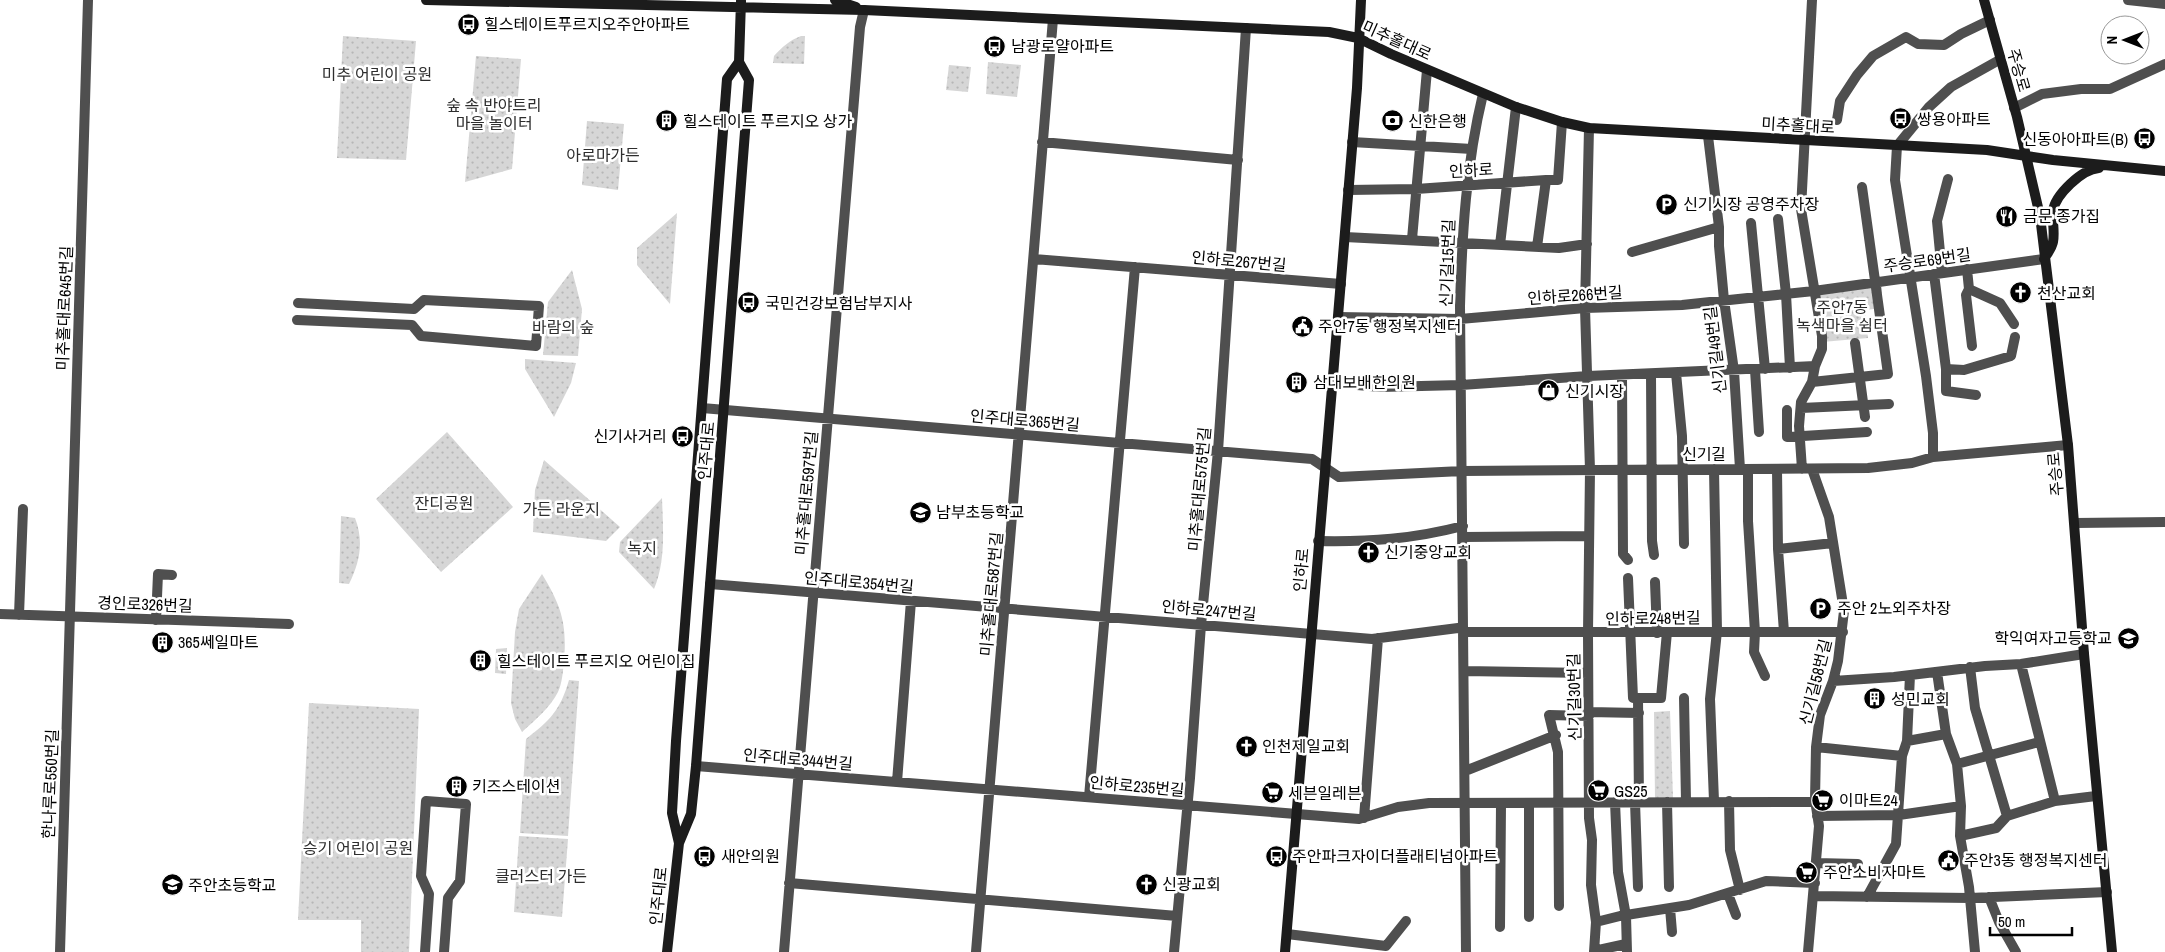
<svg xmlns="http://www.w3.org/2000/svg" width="2165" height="952" viewBox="0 0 2165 952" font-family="'Archivo Narrow','Noto Sans KR',sans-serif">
<defs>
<pattern id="green-dots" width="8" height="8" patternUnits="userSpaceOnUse" patternTransform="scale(1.25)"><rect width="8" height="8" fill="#d6d6d6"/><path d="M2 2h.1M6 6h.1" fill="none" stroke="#b6b6b6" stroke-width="1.8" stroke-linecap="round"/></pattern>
</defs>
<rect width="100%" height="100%" fill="#fff"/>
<path fill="url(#green-dots)" d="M343,36L416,41L406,160L337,158Z
M801,36H805L804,64L773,63L774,56C782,47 790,40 801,36Z
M476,56L521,59L512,169L465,182Z
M988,62L1021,65L1017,97L986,94Z
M949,65L971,67L968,92L946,90Z
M587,121L624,124L618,190L582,185Z
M677,213L670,304L637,265V248Z
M572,270L582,309L578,356L543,355L548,302Z
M1882,285V308L1865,310L1868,338L1822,342L1814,291Z
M525,359L576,363L571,383L554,417L525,369Z
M447,432L513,507L441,572L376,499Z
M544,460L620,527L606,541L533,532L535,490Z
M662,498C663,528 666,561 654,589L619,552L620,542Z
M341,516L355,518C364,541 360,562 349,584L339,583Z
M542,574C562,607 567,624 564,662C563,671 562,684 558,692C550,708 535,720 522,732L515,719L511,703L515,632L519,609Z
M507,648L506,674L495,673L496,649Z
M569,680L579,681L568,836L520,833L526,739C550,720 560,711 569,680Z
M309,703L419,709L409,952H361V920H298Z
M1670,711L1673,798L1655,799L1654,712Z
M519,836L568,839L562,917L514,912Z"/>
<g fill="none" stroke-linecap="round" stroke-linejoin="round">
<path stroke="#4f4f4f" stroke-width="10" d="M2128,0L2165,4
M2014,108L2042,94L2081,89H2110L2165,64
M1837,120L1840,101L1857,75L1873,56L1906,37L1918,44L1944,45L1961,34L1990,20
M1589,128L1585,308L1590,470L1588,633L1589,818L1592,840L1591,885L1596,922L1594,952
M1708,136L1719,227V246L1724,300L1734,371L1740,469
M1042,142L1238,160
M1352,142L1472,149
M1348,190L1416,189L1546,180H1558L1562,122
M1778,219L1786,294L1790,368
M1751,223L1765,369
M1345,237L1559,248L1587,244
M1412,239L1427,70
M1500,245L1516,107
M1537,247L1546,180
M1632,252L1719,227
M1034,259L1341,284
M1967,269L1969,289L2000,303L2014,324
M1942,273L1937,221L1948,179
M1934,274L1946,369V391L1976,395
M1969,289L1966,295L1972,346
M1338,317L1460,319L1585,308L1682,305L1814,291L2044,259
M297,320L412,325L421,336L536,346L539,306L424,300L414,309L298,303
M1855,343L1865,417
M1946,369L1964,370L2011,356L2015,337
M1755,370L1759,432
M1676,373L1682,436L1684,544
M1651,374L1652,541L1654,555
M1622,376L1623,554L1628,560
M1812,382L1888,374L1862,187
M1333,383L1381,387L1461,385L1588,376L1815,366
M702,408L1312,459L1339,477L1462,471L1868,468L1912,463L1933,457L2068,445
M1801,408L1889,404
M1787,410V437L1867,432
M1933,457V433L1926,376L1895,180L1897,146L1929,107L1951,87L2001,59
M1748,469V521L1755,632L1754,652L1765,676
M1777,469L1778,549L1784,632
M1802,469L1799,426L1801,402L1812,382L1815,366L1822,349V336L1801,209L1812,0
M2075,523L2165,522
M1463,537L1589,536
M1318,541C1370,542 1413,539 1463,526
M1778,549L1833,543
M1628,578L1633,698H1638
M1655,582L1657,633
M710,584L1372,639L1458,628L1464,630
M0,614L289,624
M19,615L23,509
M156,620L158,574L172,575
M1464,632H1843
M2021,664L2055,801
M1970,667L1975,708L2007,816
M1464,671L1588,673
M1937,672L1946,734L1957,764L1961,806L1960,836L1969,887L1975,952
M1833,681L1894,677L1985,666L2021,664L2084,654
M1684,698L1686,801
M1589,712L1639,713
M1907,741L1946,734
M1816,747L1902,756
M1957,764L2039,742
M696,766L1359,819L1398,807L1429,803L1811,802L1815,800
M1465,771L1556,735
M897,782L911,601
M1089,797L1135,267
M1714,801L1710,699L1717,631L1714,469
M1729,801L1730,850L1740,890
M1615,802L1618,872L1626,916L1627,952
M1635,802L1638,887
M1639,802L1638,698H1661L1667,632
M1667,802L1669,887
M1529,804V917
M1817,816L1899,815L1961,806
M1364,818L1378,638
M1960,836L1996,828L2007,816L2055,801L2096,796
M1816,863L1858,864
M789,883L1177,916
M1728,894L1736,915
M1814,896L1970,898L2107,892
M1867,897L1896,844L1902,756L1907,741L1910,675
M1989,897L1999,922L2016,952
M1559,906L1558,752L1549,715L1589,716
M1670,908L1672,932
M1596,922L1620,916L1689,905L1766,881L1815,883
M1500,927L1501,804
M1287,934L1386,946L1406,921
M1594,951L1626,944
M60,952L88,0
M425,952L429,894L421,876L426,801L466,804L460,881L448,898L444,952
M784,952L860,27L864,10
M976,952L1053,19
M1174,952L1190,778L1201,625L1218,451L1246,28
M1466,952L1460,306C1462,235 1466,164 1483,94
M1808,952L1819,826L1815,800L1816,747L1820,715L1833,681L1838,661L1844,611L1829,517L1812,469"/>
<path stroke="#1c1c1c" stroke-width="10" d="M426,0L864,10L1329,32L1358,38L1391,54L1516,107L1562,122L1589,128L1987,150L2053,160L2165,171
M835,0L856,7
M1984,0L2017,117L2040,216L2068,445L2084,654L2112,952
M2044,259C2047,254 2052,248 2053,242C2055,232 2052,221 2053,211C2055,195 2082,169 2099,168
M679,843L672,813L676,741L727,79L739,62L741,1
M667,952L679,843L691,814L696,766L749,80L739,62
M1285,952L1357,88L1361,0"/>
</g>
<defs>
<symbol id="bus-disc" viewBox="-11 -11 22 22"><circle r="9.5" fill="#000" stroke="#fff"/><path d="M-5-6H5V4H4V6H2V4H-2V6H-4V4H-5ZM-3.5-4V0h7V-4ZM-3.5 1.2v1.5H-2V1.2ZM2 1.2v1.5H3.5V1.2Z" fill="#fff"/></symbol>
<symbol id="building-disc" viewBox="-11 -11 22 22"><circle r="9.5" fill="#000" stroke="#fff"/><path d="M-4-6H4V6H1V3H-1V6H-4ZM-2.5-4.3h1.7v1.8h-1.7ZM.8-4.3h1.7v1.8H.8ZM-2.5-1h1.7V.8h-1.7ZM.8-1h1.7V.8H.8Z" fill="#fff"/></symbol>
<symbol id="bank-disc" viewBox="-11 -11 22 22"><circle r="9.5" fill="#000" stroke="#fff"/><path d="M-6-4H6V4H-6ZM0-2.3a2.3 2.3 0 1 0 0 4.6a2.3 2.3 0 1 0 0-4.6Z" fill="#fff"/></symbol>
<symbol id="parking-disc" viewBox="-11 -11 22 22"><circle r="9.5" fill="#000" stroke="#fff"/><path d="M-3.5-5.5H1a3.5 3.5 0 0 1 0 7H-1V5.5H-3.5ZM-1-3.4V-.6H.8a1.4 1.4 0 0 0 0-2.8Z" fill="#fff"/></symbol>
<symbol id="restaurant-disc" viewBox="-11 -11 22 22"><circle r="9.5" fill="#000" stroke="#fff"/><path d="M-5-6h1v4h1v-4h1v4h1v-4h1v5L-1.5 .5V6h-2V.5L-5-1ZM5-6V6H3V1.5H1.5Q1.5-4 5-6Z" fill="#fff"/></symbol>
<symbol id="church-disc" viewBox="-11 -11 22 22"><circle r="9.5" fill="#000" stroke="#fff"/><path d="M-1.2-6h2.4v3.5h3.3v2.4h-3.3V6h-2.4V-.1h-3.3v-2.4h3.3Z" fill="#fff"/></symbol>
<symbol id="civic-disc" viewBox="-11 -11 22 22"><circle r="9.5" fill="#000" stroke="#fff"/><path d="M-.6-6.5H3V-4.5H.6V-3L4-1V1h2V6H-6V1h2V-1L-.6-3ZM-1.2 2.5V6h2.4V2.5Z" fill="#fff"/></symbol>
<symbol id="shop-disc" viewBox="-11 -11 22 22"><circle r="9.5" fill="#000" stroke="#fff"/><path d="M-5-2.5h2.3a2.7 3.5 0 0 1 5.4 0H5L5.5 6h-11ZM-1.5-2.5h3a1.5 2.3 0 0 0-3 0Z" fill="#fff"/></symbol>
<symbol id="school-disc" viewBox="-11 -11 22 22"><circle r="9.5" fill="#000" stroke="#fff"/><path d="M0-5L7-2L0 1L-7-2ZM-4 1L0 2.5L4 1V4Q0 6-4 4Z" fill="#fff"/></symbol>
<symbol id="supermarket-disc" viewBox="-11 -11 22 22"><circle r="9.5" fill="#000" stroke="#fff"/><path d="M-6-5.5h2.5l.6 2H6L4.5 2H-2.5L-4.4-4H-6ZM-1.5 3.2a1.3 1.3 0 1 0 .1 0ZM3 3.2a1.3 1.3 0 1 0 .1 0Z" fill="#fff"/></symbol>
</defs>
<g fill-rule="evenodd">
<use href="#bus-disc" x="456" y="12" width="25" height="25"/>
<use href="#bus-disc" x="982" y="34" width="25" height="25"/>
<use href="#bus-disc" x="1888" y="106" width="25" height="25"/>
<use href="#building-disc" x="654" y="108" width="25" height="25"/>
<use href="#bank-disc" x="1380" y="108" width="25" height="25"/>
<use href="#bus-disc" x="2132" y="126" width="25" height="25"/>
<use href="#parking-disc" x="1654" y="192" width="25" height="25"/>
<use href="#restaurant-disc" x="1994" y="204" width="25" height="25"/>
<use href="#church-disc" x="2008" y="280" width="25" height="25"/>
<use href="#bus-disc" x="736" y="290" width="25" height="25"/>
<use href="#civic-disc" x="1290" y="314" width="25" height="25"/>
<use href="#building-disc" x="1284" y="370" width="25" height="25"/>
<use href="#shop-disc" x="1536" y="378" width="25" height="25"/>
<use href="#bus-disc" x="670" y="424" width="25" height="25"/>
<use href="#school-disc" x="908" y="500" width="25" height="25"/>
<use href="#church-disc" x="1356" y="540" width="25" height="25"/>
<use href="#parking-disc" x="1808" y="596" width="25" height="25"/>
<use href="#school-disc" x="2116" y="626" width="25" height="25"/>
<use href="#building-disc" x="150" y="630" width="25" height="25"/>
<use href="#building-disc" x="468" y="648" width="25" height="25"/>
<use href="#building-disc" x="1862" y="686" width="25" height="25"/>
<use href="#church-disc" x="1234" y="734" width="25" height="25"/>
<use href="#building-disc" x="444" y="774" width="25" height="25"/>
<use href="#supermarket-disc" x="1586" y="778" width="25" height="25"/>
<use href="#supermarket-disc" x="1260" y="780" width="25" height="25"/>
<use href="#supermarket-disc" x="1810" y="788" width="25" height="25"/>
<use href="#bus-disc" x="692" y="844" width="25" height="25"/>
<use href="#bus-disc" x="1264" y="844" width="25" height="25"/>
<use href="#civic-disc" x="1936" y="848" width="25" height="25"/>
<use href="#supermarket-disc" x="1794" y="860" width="25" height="25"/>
<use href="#church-disc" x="1134" y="872" width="25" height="25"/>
<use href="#school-disc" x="160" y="872" width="25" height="25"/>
</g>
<g text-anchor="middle" stroke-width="5" stroke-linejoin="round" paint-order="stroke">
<g font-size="16" fill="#000" stroke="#fff" text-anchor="start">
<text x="484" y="30">힐스테이트푸르지오주안아파트</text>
<text x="1011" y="52">남광로얄아파트</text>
<text x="1917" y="125">쌍용아파트</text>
<text x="683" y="127">힐스테이트 푸르지오 상가</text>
<text x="1408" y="127">신한은행</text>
<text x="2128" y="145" text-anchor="end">신동아아파트(B)</text>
<text x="1683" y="210">신기시장 공영주차장</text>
<text x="2023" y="222">금문 종가집</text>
<text x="2037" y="299">천산교회</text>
<text x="765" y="309">국민건강보험남부지사</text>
<text x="1318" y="332">주안7동 행정복지센터</text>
<text x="1313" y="388">삼대보배한의원</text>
<text x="1565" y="397">신기시장</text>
<text x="667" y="442" text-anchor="end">신기사거리</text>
<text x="936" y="518">남부초등학교</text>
<text x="1384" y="558">신기중앙교회</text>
<text x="1837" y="614">주안 2노외주차장</text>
<text x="2112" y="644" text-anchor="end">학익여자고등학교</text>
<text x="178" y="648">365쎄일마트</text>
<text x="497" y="667">힐스테이트 푸르지오 어린이집</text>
<text x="1891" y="705">성민교회</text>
<text x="1262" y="752">인천제일교회</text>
<text x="472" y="792">키즈스테이션</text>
<text x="1614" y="797">GS25</text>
<text x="1288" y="799">세븐일레븐</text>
<text x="1839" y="806">이마트24</text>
<text x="721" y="862">새안의원</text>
<text x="1292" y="862">주안파크자이더플래티넘아파트</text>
<text x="1964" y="866">주안3동 행정복지센터</text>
<text x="1823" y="878">주안소비자마트</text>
<text x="1162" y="890">신광교회</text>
<text x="188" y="891">주안초등학교</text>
</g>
<g font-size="16" fill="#000" stroke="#fff">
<text transform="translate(1397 40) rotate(24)" y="6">미추홀대로</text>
<text transform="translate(2019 70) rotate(74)" y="6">주승로</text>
<text transform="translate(1798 125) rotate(3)" y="6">미추홀대로</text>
<text transform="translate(1471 170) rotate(-3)" y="6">인하로</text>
<text transform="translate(1927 260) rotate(-8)" y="6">주승로69번길</text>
<text transform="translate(1239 261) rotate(5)" y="6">인하로267번길</text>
<text transform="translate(1447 263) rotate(-88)" y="6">신기길15번길</text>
<text transform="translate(1575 295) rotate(-4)" y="6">인하로266번길</text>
<text transform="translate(64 308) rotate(-88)" y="6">미추홀대로645번길</text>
<text transform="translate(1715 350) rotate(-97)" y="6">신기길49번길</text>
<text transform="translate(1025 420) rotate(5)" y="6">인주대로365번길</text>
<text transform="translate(706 451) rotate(-85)" y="6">인주대로</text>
<text x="1704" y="460">신기길</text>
<text transform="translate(2055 474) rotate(-95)" y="6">주승로</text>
<text transform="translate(1199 489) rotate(-85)" y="6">미추홀대로575번길</text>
<text transform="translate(806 493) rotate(-85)" y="6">미추홀대로597번길</text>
<text transform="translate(1301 570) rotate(-85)" y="6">인하로</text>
<text transform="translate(859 582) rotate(5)" y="6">인주대로354번길</text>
<text transform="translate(991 594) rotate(-85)" y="6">미추홀대로587번길</text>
<text transform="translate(145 604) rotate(2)" y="6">경인로326번길</text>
<text transform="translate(1209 610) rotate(5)" y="6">인하로247번길</text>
<text transform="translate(1653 618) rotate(-1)" y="6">인하로248번길</text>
<text transform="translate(1815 682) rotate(-76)" y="6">신기길58번길</text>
<text transform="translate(1574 697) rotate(-91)" y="6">신기길30번길</text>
<text transform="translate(798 759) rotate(5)" y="6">인주대로344번길</text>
<text transform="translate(50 784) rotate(-88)" y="6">한나루로550번길</text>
<text transform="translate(1137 786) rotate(5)" y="6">인하로235번길</text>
<text transform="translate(658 896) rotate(-84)" y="6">인주대로</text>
</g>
<g font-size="16" fill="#2d2d2d" stroke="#fff">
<text x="377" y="80">미추 어린이 공원</text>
<text x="494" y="111">숲 속 반야트리<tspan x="494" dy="18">마을 놀이터</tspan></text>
<text x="603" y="161">아로마가든</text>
<text x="1842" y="313">주안7동<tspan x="1842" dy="18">녹색마을 쉼터</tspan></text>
<text x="563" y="333">바람의 숲</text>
<text x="444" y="509">잔디공원</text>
<text x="561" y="515">가든 라운지</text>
<text x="642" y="554">녹지</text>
<text x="358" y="854">승기 어린이 공원</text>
<text x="541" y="882">클러스터 가든</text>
</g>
</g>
<g transform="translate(2125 40) rotate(270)"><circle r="24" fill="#ffffff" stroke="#999999"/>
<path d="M0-4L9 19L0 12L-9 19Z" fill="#000000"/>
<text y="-8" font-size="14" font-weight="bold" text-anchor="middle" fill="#000000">N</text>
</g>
<path d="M1990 927v8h82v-8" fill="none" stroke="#000000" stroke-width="2.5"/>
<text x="1998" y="927" font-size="15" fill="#000000" stroke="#ffffff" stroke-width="4" paint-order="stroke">50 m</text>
</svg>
